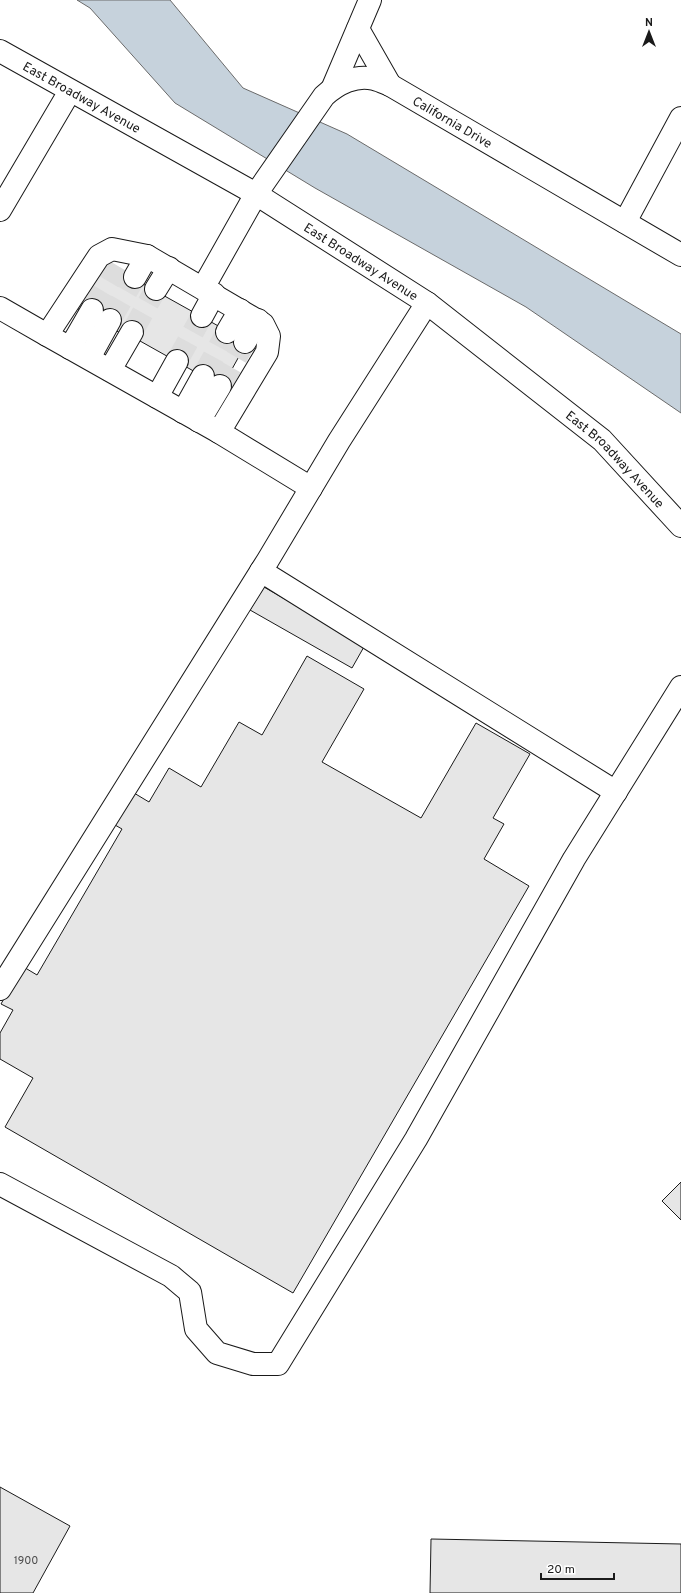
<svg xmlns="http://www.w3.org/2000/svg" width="681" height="1593" viewBox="0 0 681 1593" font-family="Overpass,sans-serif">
<rect width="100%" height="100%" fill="#fff"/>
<path fill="#c6d2dc" stroke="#6a6a6a" d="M77,0H170L243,88L347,134L681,334V413L526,307L315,188L175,103L90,8Z"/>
<path fill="#e6e6e6" stroke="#1a1a1a" d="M100,260L247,342L222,387L124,332L122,334L73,306Z
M264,587L365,645L352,668L250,610Z
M307,656L364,689L322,762L421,818L476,723L530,754L493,818L504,824L484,859L529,886L293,1293L5,1127L33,1078L0,1059V1033L13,1010L1,1004L22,966L37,975L122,829L115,825L134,793L149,802L169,768L201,787L239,722L262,735Z
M681,1182V1220L662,1201Z
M0,1487L70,1526L33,1593H0Z
M431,1539L681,1544V1593H430Z"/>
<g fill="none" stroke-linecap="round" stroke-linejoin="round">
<path stroke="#ddd" stroke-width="22" stroke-dasharray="22 11" stroke-linecap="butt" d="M92,310L118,266
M110,320L135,277
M132,332L156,289
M177,361L202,316
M203,376L227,332
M220,386L245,342"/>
<defs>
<g id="minor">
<path d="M358,29L390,85"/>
<path id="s1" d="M0,51L256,194L427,303L602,440L681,526"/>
<path d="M333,87L370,0"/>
<path d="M0,210L70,91"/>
<path d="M625,222L681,118"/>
<path d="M135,277L147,256"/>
<path id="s2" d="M203,288L256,194L324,96C337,84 356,74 374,79C379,80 385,83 390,85L681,255"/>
<path d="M156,289L169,268"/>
<path d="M0,308L47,335L99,256L112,249L147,256L263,324L269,336L267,352L219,432L311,488"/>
<path d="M202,316L214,294"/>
<path d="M227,332L240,310"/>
<path d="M47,335L219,432"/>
<path d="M245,342L258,320"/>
<path d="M70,348L92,310"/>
<path d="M89,358L110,320"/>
<path d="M110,370L132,332"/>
<path d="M157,397L177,361"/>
<path d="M183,412L203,376"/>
<path d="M199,421L220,386"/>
<path d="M261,571L616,792"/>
<path d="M0,989L268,560L339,441L427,303"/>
<path d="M0,1184L171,1276L190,1292L196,1329L217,1353L253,1364H278L416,1139L574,859L681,687"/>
</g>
</defs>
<use href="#minor" stroke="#1a1a1a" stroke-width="24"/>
<use href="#minor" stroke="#fff" stroke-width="22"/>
</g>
<g text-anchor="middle" stroke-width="3" stroke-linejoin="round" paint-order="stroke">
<g font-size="11" fill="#4d4d4d">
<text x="26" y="1564">1900</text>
</g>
<g font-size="13" fill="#1a1a1a" stroke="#fff">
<text dy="5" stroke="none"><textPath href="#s1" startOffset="94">East Broadway Avenue</textPath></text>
<text dy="5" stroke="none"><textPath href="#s2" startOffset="372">California Drive</textPath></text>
<text dy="5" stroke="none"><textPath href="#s1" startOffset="418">East Broadway Avenue</textPath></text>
<text dy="5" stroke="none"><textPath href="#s1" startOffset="741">East Broadway Avenue</textPath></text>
</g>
</g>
<g transform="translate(649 32)" stroke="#ffffff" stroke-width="3" paint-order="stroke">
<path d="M0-3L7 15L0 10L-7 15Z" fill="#1a1a1a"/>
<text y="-6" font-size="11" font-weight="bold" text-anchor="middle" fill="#1a1a1a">N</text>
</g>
<path d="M541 1573v6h73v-6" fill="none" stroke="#1a1a1a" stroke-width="2"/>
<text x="547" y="1573" font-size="12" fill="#1a1a1a" stroke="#ffffff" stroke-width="3" paint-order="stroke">20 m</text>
</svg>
